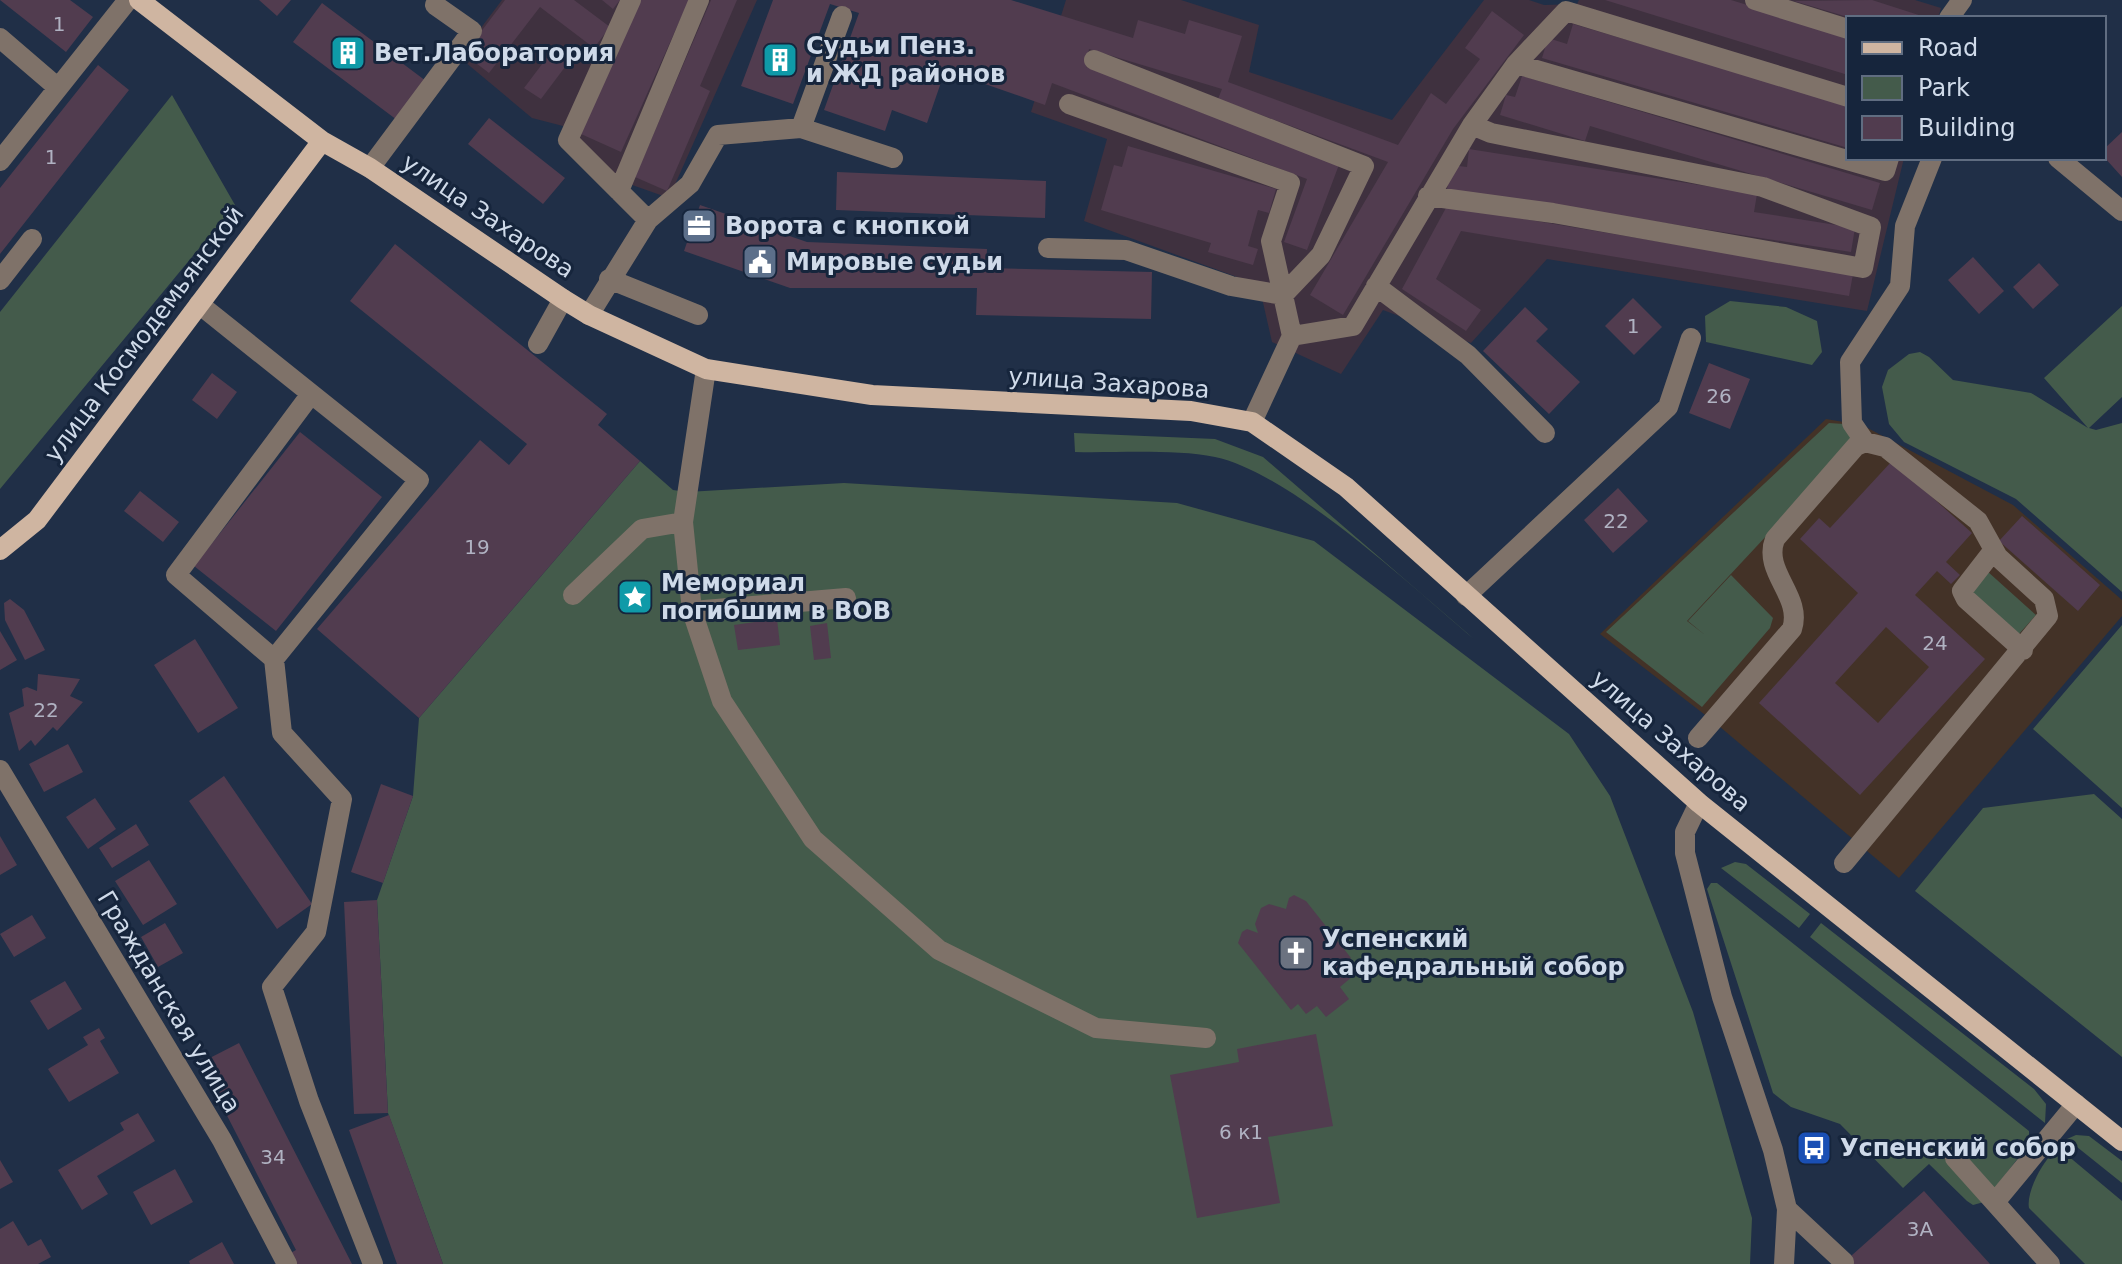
<svg xmlns="http://www.w3.org/2000/svg" width="2122" height="1264" viewBox="0 0 2122 1264" font-family="'DejaVu Sans',sans-serif">
<rect width="100%" height="100%" fill="#202f47"/>
<path fill="#3f313f" d="M502,0H757L669,198L618,180L563,126L532,118L459,57Z
M1066,0H1181L1259,25L1249,72L1392,120L1484,0H1529L1544,5L1577,4L1579,0H1915L1941,8L1938,18H1848V158H1904L1867,311L1547,259L1471,343L1383,310L1341,374L1272,342L1259,285L1084,221L1107,139L1031,112Z"/>
<path fill="#433227" d="M1826,419L1862,425L2013,505L2122,600V616L1899,878L1713,721L1600,634Z"/>
<path fill="#445b4b" d="M172,95L235,205L0,489V312Z
M1730,301L1786,307L1817,321L1822,352L1812,365L1706,342L1705,316Z
M2122,306V397L2089,428L2096,430L2122,423V592L2016,499L1904,442L1889,424L1882,387L1888,370L1909,354L1920,352L1929,357L1953,380L2031,393L2088,428L2044,378Z
M1829,423L1844,424L1855,441L1687,621L1705,635L1688,621L1731,575L1773,618L1770,628L1702,707L1606,632Z
M1074,433L1215,439L1263,457L1474,639C1412,587 1291,473 1215,457C1175,449 1117,453 1075,452Z
M640,461L673,490L687,492L844,483L1177,503L1314,541L1569,734L1610,796L1693,1012L1752,1218L1750,1264H443L388,1113L377,900L413,796L419,718Z
M1987,571L2036,615L2019,634L1969,590Z
M2122,625V808L2033,729Z
M2094,794L2122,819V1057L1915,891L1983,808Z
M1735,862L1746,864L1810,914L1799,928L1721,868Z
M1711,883H1717L2029,1131V1144L1984,1202L1973,1205L1967,1201L1929,1164L1903,1188L1840,1124L1791,1107L1773,1093L1707,889Z
M1821,923L2034,1089L2046,1104L2045,1123L1810,937Z
M2076,1135L2089,1136L2122,1161V1183L2067,1139Z
M2054,1152L2067,1155L2122,1201V1264H2085L2029,1208C2026,1193 2042,1162 2054,1152Z"/>
<path fill="#513c4f" fill-rule="evenodd" d="M0,0H70L93,17L66,52Z
M259,0H291L277,16Z
M505,0H574L610,27L594,48L540,7L489,73L464,54Z
M602,0H620L613,9Z
M641,0H689L621,152L581,134Z
M711,0H737L700,86L710,91L667,191L635,177Z
M773,0H1011L1133,38L1138,20L1185,34L1189,20L1242,36L1228,82L1398,145L1431,93L1446,104L1480,59L1465,48L1492,11L1524,35L1453,129L1343,315L1310,295L1388,162L1218,99L1222,89L1089,49L1086,67L1340,162L1307,250L1284,242L1307,179L1052,83L1045,105L962,76L964,72L947,65L927,123L892,110L885,131L824,110L859,13L830,4L793,104L741,86Z
M1605,0H1731L1848,36V75Z
M1872,0L1928,18H1851L1794,1Z
M322,3L426,81L397,120L293,42Z
M1573,24L1848,105V148L1542,58L1548,38L1567,44Z
M555,47L571,59L541,99L524,88Z
M98,65L129,90L0,254V188Z
M1522,76L1880,183L1872,210L1590,126L1585,141L1500,115L1506,95L1515,97Z
M489,118L565,178L543,204L468,144Z
M2122,132V177L2104,157V149Z
M1128,146L1276,189L1269,213L1258,210L1248,246L1258,249L1253,265L1208,252L1211,243L1101,210L1114,165L1122,167Z
M1469,149L1757,194L1754,212L1855,228L1851,252L1447,189L1451,165L1467,167Z
M837,172L1046,181L1045,218L836,210Z
M700,205L807,242L987,249L986,268L1152,272L1151,319L976,315L977,288H790L684,251Z
M1447,206L1853,274L1849,296L1461,231L1436,279L1481,310L1466,331L1402,289Z
M395,244L607,414L598,425L640,461L419,718L317,629L480,440L509,465L527,444L350,301Z
M1973,257L2004,291L1979,314L1948,280Z
M2039,263L2059,285L2033,309L2013,287Z
M1633,298L1662,327L1634,355L1605,326Z
M1525,307L1548,329L1536,341L1580,382L1549,414L1483,351Z
M1709,363L1750,379L1730,429L1689,413Z
M212,373L237,392L217,419L192,400Z
M300,432L382,497L276,631L194,566Z
M1892,461L1972,533L1946,562L1960,575L1951,584L1937,571L1915,595L1985,659L1860,795L1759,703L1858,593L1800,539L1819,518L1830,528ZM1886,627L1929,667L1878,723L1835,683Z
M1618,488L1648,521L1613,553L1584,520Z
M140,491L179,522L163,542L124,511Z
M2022,516L2100,585L2078,611L1999,541Z
M10,599L24,610L45,650L25,660L5,620L4,603Z
M777,619L780,645L738,650L734,625Z
M827,623L831,658L814,660L810,626Z
M0,631L17,660L0,670Z
M195,639L238,708L198,733L154,665Z
M38,674L80,679L70,696L83,702L57,731L53,727L35,746L31,740L19,751L9,713L24,706L22,689L27,687L37,691Z
M68,744L83,772L44,792L29,764Z
M224,776L312,904L277,929L189,801Z
M381,784L413,796L383,883L351,872Z
M95,798L116,829L88,849L66,817Z
M136,824L149,845L112,868L99,848Z
M0,836L17,865L0,875Z
M149,860L177,904L143,925L115,881Z
M1294,895L1306,901L1351,958L1343,964L1353,976L1340,987L1349,999L1326,1017L1317,1006L1306,1014L1298,1004L1291,1010L1238,943L1242,932L1247,929L1258,933L1255,924L1261,908L1269,904L1286,909L1289,898Z
M377,900L388,1113L354,1114L344,902Z
M32,915L46,938L14,957L0,934Z
M165,923L183,953L158,967L141,937Z
M65,981L82,1009L48,1030L30,1001Z
M99,1028L105,1038L100,1041L119,1073L69,1102L48,1069L88,1045L83,1037Z
M1316,1034L1333,1126L1268,1137L1280,1203L1197,1218L1170,1075L1239,1062L1237,1049Z
M239,1043L352,1264H286L285,1256L296,1250L200,1063Z
M138,1113L155,1141L97,1176L108,1194L82,1210L58,1170L124,1130L120,1123Z
M389,1115L443,1264H397L349,1130Z
M0,1160L13,1182L0,1189Z
M175,1169L193,1202L151,1225L133,1192Z
M1924,1191L1990,1264H1842Z
M13,1221L28,1246L41,1239L51,1257L38,1264H0V1229Z
M222,1242L234,1264H190L189,1261Z"/>
<g fill="none" stroke-linecap="round" stroke-linejoin="round">
<path stroke="#7f7269" stroke-width="20" d="M1755,0L1848,29
M1949,18L1962,0
M0,38L57,87
M1516,64L1885,171L1889,158
M1069,104L1290,183L1271,241L1292,336
M801,128L842,16
M2058,158L2122,211
M0,161L128,0
M370,168L472,31L435,5
M619,191L699,0
M1428,196L1553,213L1863,268L1871,227L1763,187L1491,133L1472,125
M648,220L690,184L718,135L801,128L893,158
M1048,248L1126,250L1231,286L1283,295L1321,255L1364,166L1094,60
M609,279L698,315
M0,280L32,239
M1376,286L1468,355L1545,433
M199,304L419,480L274,659L282,733L342,799L316,932L272,987L309,1101L373,1264
M589,315L648,220L568,140L631,0
M538,344L563,299
M706,369L683,522L692,611L722,701L813,839L939,950L1096,1028L1206,1038
M1252,422L1292,336L1353,326L1472,125L1516,64L1566,11L1848,97
M1865,442L1852,423L1850,362L1900,286L1905,226L1932,158
M1993,551L1962,591L1966,599L2023,650
M573,595L642,529L683,522
M1466,596L1668,407L1691,338
M692,611L846,598
M274,659L176,575L311,394
M1698,738L1792,629C1803,596 1762,572 1775,539L1856,446L1865,442L1885,447L1978,521L1998,557L2044,599L2048,616L1844,863
M0,770L222,1140L287,1264
M1699,803L1685,832V853L1722,997L1773,1150L1787,1209L1784,1264
M1955,1158L2050,1264
M1996,1201L2076,1104
M1787,1209L1844,1262"/>
<path stroke="#cfb5a1" stroke-width="20" d="M139,0L322,141L370,168L563,299L589,315L706,369L872,395L1191,411L1252,422L1346,487L1699,803L2122,1141
M0,550L37,520L322,141"/>
</g>
<defs>
<symbol id="building-square" viewBox="-11 -11 22 22"><rect x="-9" y="-9" width="18" height="18" rx="4" fill="#0f9aa8" stroke="#16253c"/><path d="M-4-6H4V6H1V3H-1V6H-4ZM-2.5-4.3h1.7v1.8h-1.7ZM.8-4.3h1.7v1.8H.8ZM-2.5-1h1.7V.8h-1.7ZM.8-1h1.7V.8H.8Z" fill="#fff"/></symbol>
<symbol id="office-square" viewBox="-11 -11 22 22"><rect x="-9" y="-9" width="18" height="18" rx="4" fill="#5c6f8a" stroke="#16253c"/><path d="M-6-3h4V-5.5h4V-3h4V5H-6ZM-1-4.5V-3h2v-1.5ZM-6 0V1H6V0Z" fill="#fff"/></symbol>
<symbol id="civic-square" viewBox="-11 -11 22 22"><rect x="-9" y="-9" width="18" height="18" rx="4" fill="#5c6f8a" stroke="#16253c"/><path d="M-.6-6.5H3V-4.5H.6V-3L4-1V1h2V6H-6V1h2V-1L-.6-3ZM-1.2 2.5V6h2.4V2.5Z" fill="#fff"/></symbol>
<symbol id="sight-square" viewBox="-11 -11 22 22"><rect x="-9" y="-9" width="18" height="18" rx="4" fill="#0f9aa8" stroke="#16253c"/><path d="M0-6L1.8-2.2L6-1.7L2.9 1.2L3.7 5.4L0 3.3L-3.7 5.4L-2.9 1.2L-6-1.7L-1.8-2.2Z" fill="#fff"/></symbol>
<symbol id="church-square" viewBox="-11 -11 22 22"><rect x="-9" y="-9" width="18" height="18" rx="4" fill="#6b7280" stroke="#16253c"/><path d="M-1.2-6h2.4v3.5h3.3v2.4h-3.3V6h-2.4V-.1h-3.3v-2.4h3.3Z" fill="#fff"/></symbol>
<symbol id="bus-square" viewBox="-11 -11 22 22"><rect x="-9" y="-9" width="18" height="18" rx="4" fill="#1a4fb4" stroke="#16253c"/><path d="M-5-6H5V4H4V6H2V4H-2V6H-4V4H-5ZM-3.5-4V0h7V-4ZM-3.5 1.2v1.5H-2V1.2ZM2 1.2v1.5H3.5V1.2Z" fill="#fff"/></symbol>
</defs>
<g fill-rule="evenodd">
<use href="#building-square" x="328" y="33" width="40" height="40"/>
<use href="#building-square" x="760" y="40" width="40" height="40"/>
<use href="#office-square" x="679" y="206" width="40" height="40"/>
<use href="#civic-square" x="740" y="242" width="40" height="40"/>
<use href="#sight-square" x="615" y="577" width="40" height="40"/>
<use href="#church-square" x="1276" y="933" width="40" height="40"/>
<use href="#bus-square" x="1794" y="1128" width="40" height="40"/>
</g>
<g text-anchor="middle" stroke-width="6" stroke-linejoin="round" paint-order="stroke">
<g font-size="20" fill="#b0b2c2">
<text x="59" y="31">1</text>
<text x="51" y="164">1</text>
<text x="1633" y="333">1</text>
<text x="1719" y="403">26</text>
<text x="1616" y="528">22</text>
<text x="477" y="554">19</text>
<text x="1935" y="650">24</text>
<text x="46" y="717">22</text>
<text x="1241" y="1139">6 к1</text>
<text x="273" y="1164">34</text>
<text x="1920" y="1236">3А</text>
</g>
<g font-size="24" font-weight="bold" fill="#cfdae9" stroke="#16253c" text-anchor="start">
<text x="806" y="54">Судьи Пенз.<tspan x="806" dy="28">и ЖД районов</tspan></text>
<text x="374" y="61">Вет.Лаборатория</text>
<text x="725" y="234">Ворота с кнопкой</text>
<text x="786" y="270">Мировые судьи</text>
<text x="661" y="591">Мемориал<tspan x="661" dy="28">погибшим в ВОВ</tspan></text>
<text x="1322" y="947">Успенский<tspan x="1322" dy="28">кафедральный собор</tspan></text>
<text x="1840" y="1156">Успенский собор</text>
</g>
<g font-size="24" fill="#cfdae9" stroke="#16253c">
<text transform="translate(488 216) rotate(34)" y="8">улица Захарова</text>
<text transform="translate(144 334) rotate(-53)" y="8">улица Космодемьянской</text>
<text transform="translate(1109 383) rotate(4)" y="8">улица Захарова</text>
<text transform="translate(1671 741) rotate(41)" y="8">улица Захарова</text>
<text transform="translate(169 1002) rotate(59)" y="8">Гражданская улица</text>
</g>
</g>
<rect x="1846" y="16" width="260" height="144" fill="#16253c" stroke="#606d81" stroke-width="2"/>
<rect x="1862" y="42" width="40" height="12" fill="#cfb5a1" stroke="#606d81" stroke-width="2"/>
<text x="1918" y="56" font-size="24" fill="#cfdae9">Road</text>
<rect x="1862" y="76" width="40" height="24" fill="#445b4b" stroke="#606d81" stroke-width="2"/>
<text x="1918" y="96" font-size="24" fill="#cfdae9">Park</text>
<rect x="1862" y="116" width="40" height="24" fill="#513c4f" stroke="#606d81" stroke-width="2"/>
<text x="1918" y="136" font-size="24" fill="#cfdae9">Building</text>
</svg>
